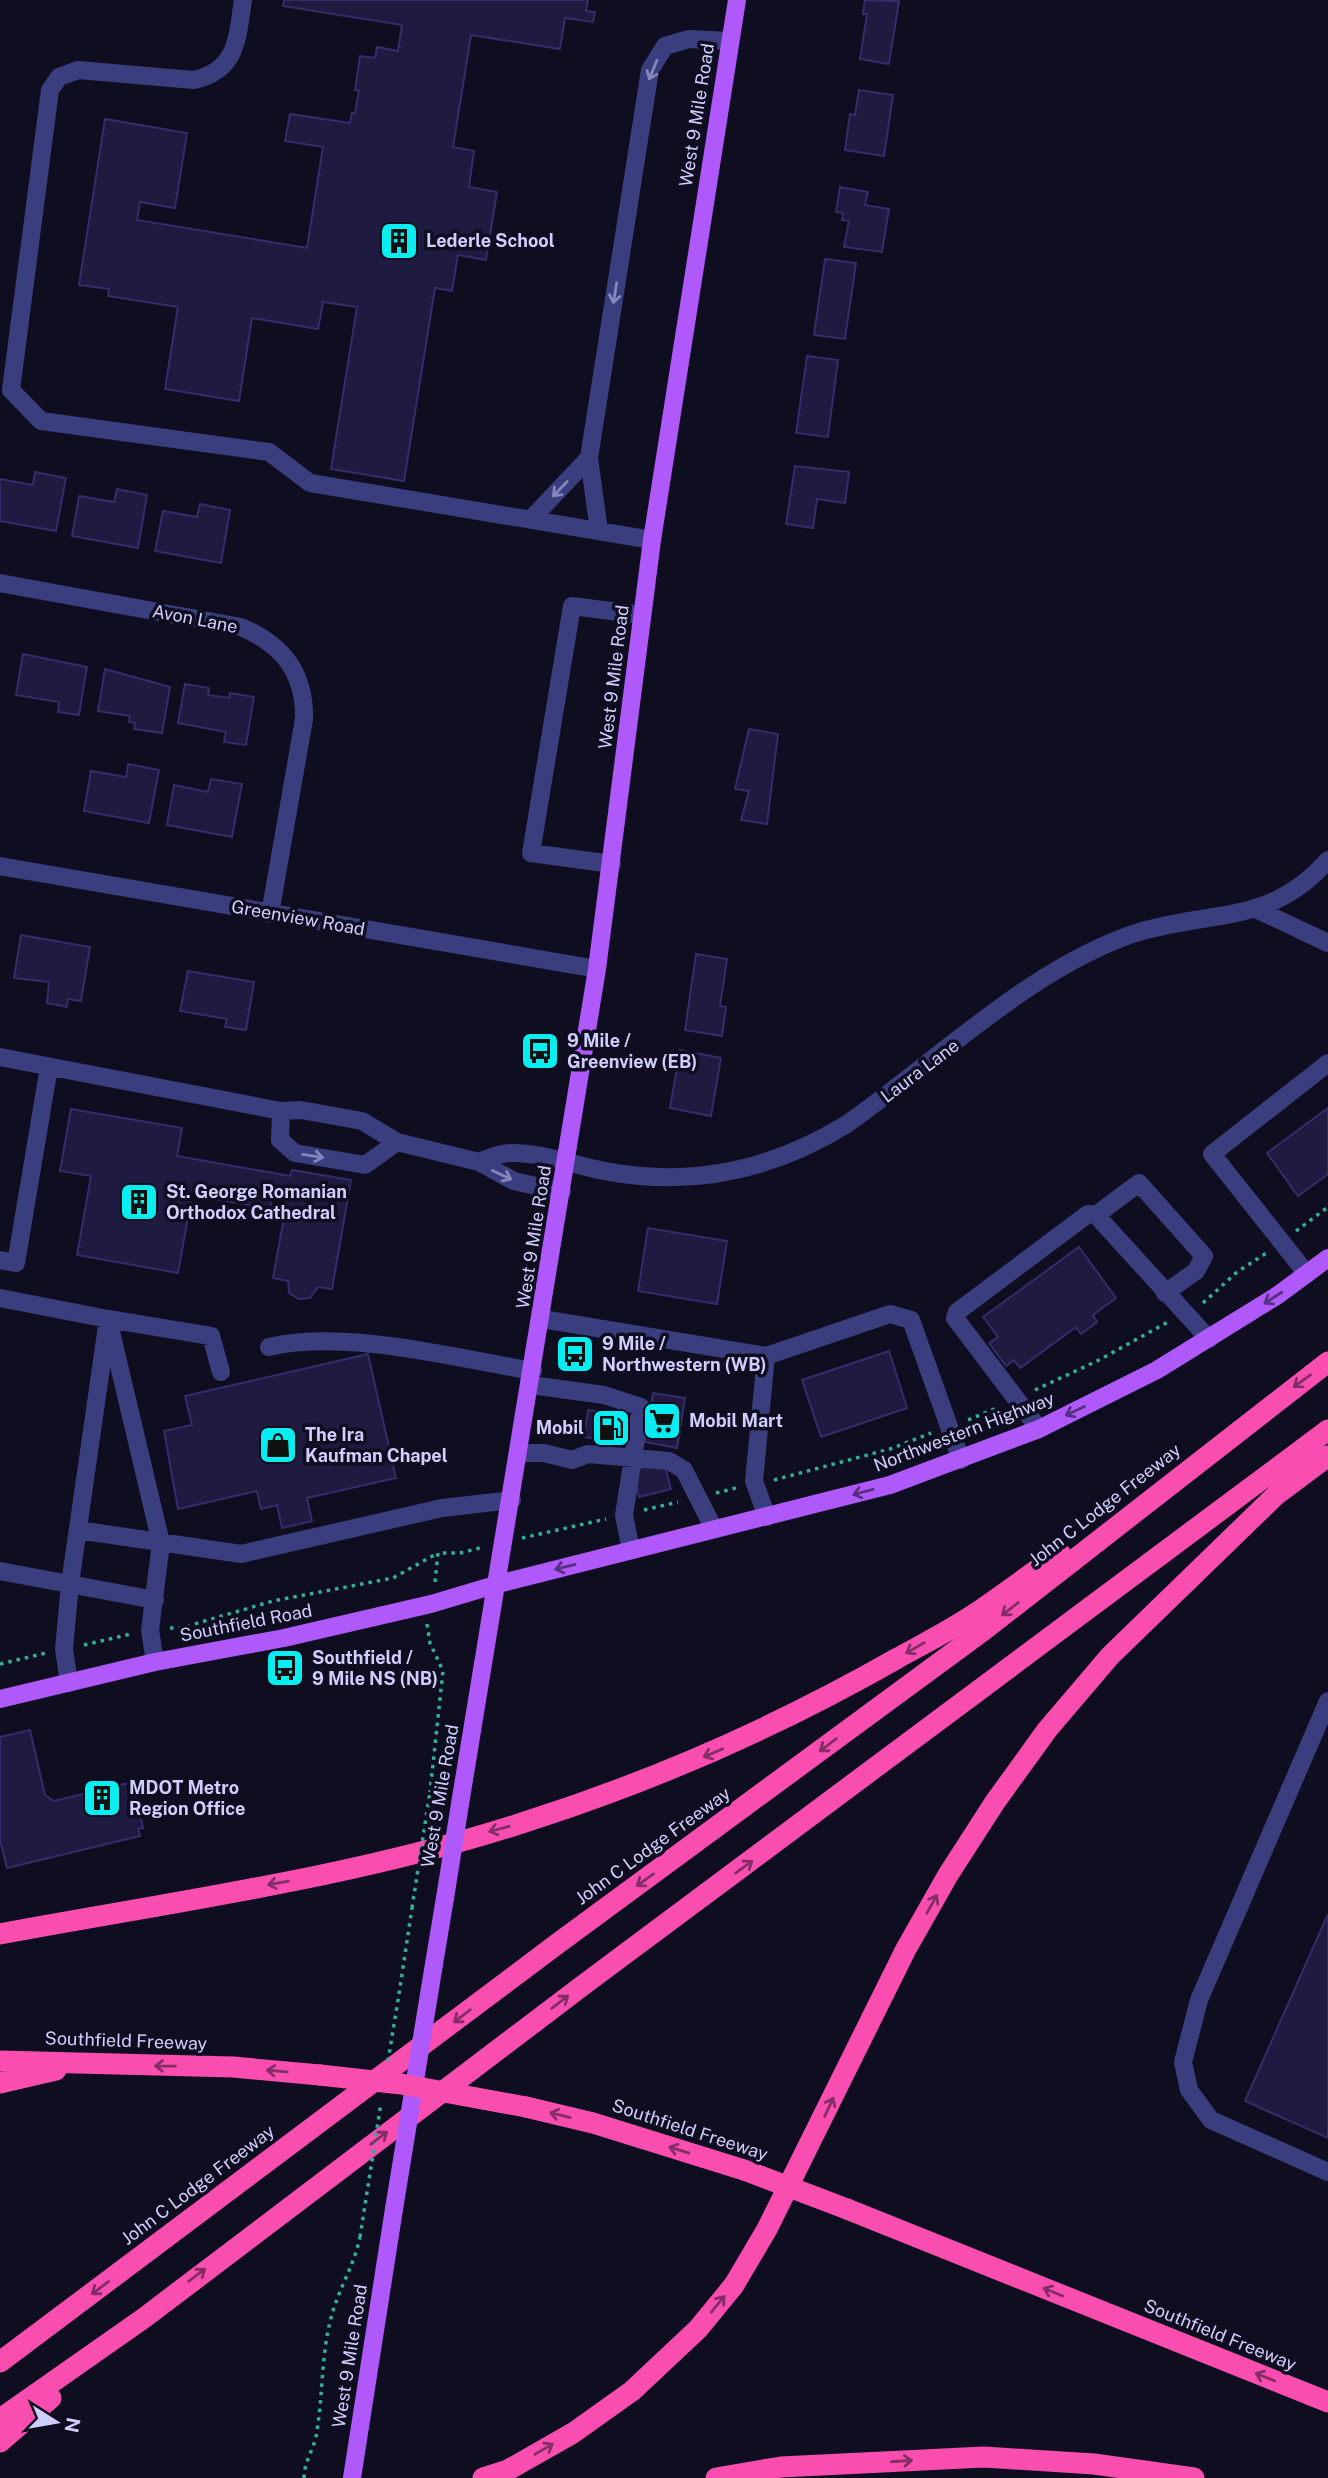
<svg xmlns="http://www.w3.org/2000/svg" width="1328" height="2478" viewBox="0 0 1328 2478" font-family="'Public Sans',sans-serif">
<rect width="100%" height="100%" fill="#0f0e20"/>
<path fill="#1f1a40" stroke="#342d6c" stroke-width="2" d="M284,0H588L586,11L595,12L593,22L565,18L560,49L471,35L453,147L474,151L469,187L497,192L486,260L458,255L452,291L435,288L404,481L331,469L357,307L323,302L318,329L252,318L239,401L165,389L178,307L108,296L109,289L79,285L105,119L187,133L175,208L140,202L137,220L307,248L323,147L285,141L290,114L350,123L352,113H355L359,91L355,90L360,56L375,58L377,47L398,51L402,25L283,6Z
M865,0L899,1L889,64L860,59L867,14H863Z
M859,90L893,95L884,156L845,150L850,114L855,115Z
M840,187L868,192L865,205L889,209L882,252L844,247L849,221L842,220L843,213L836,212Z
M825,259L856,263L845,339L814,335Z
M807,356L838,360L828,437L796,433Z
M795,466L849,472L845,503L817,499L813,528L786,524Z
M35,472L66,478L56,531L0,521V479L33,485Z
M117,489L147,495L138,548L72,536L79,496L114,502Z
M200,504L230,510L221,563L155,551L163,511L197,517Z
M23,654L87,667L79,715L58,712L59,702L16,695Z
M105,669L170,687L162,733L134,729L135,723L129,722L130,716L98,711Z
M185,684L209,688L208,695L229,698L230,693L254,697L246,745L224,742L226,732L178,723Z
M749,729L778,734L767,824L741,820L749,791L735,789Z
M128,764L159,770L149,823L84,811L91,771L126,777Z
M211,779L242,784L232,837L167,825L174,785L208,792Z
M21,935L90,947L81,1001L68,999L67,1007L47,1003L49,982L14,978Z
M696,954L727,959L720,1006L726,1007L722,1036L685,1030Z
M188,971L254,982L246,1030L225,1027L227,1019L180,1011Z
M680,1050L721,1058L711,1116L670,1108Z
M1328,1108V1174L1298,1196L1267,1153Z
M71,1109L182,1128L177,1156L290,1176L292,1170L351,1180L332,1289L318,1287L310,1298L299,1299L289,1293L288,1281L273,1278L289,1190L274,1187L270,1209L192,1195L178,1273L77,1255L91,1176L60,1171Z
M648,1228L727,1241L717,1304L638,1291Z
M1079,1247L1116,1298L1093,1315L1097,1322L1081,1334L1076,1327L1020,1368L1014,1360L1006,1366L989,1343L998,1337L983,1317Z
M889,1351L907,1408L821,1437L802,1380Z
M368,1354L396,1478L307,1498L312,1521L282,1528L277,1505L261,1509L257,1491L178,1509L164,1431L192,1425L185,1396Z
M653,1393L685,1398L677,1448L645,1442Z
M588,1410L637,1418L633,1445L584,1437Z
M664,1462L671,1489L639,1497L633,1470Z
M30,1730L45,1795L54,1801L133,1782L143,1828L138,1829L140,1836L7,1868L0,1840V1737Z
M1328,1914V2138L1245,2101Z"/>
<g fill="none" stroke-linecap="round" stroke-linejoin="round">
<path stroke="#32ae9c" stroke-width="3.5" stroke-dasharray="3.5 5" stroke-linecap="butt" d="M1296,1231L1328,1207
M1203,1303L1237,1272L1268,1252
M1035,1390L1099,1360L1168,1322
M968,1420L999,1407
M774,1480L890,1449L931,1433
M716,1493L736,1488
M644,1510L678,1502
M522,1538L606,1519
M435,1582L438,1553H460L484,1547
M427,1624L430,1643L443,1671L430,1792
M170,1628H181L273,1601L393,1578L438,1553
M84,1645L131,1634
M0,1664L46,1653
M399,1994L412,1908
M304,2478C304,2461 315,2448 317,2431C323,2394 321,2356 331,2318C338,2290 354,2266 360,2237"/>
<path stroke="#3a3e7e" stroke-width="18" d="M243,0C237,38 238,70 194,80L78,70L59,77L50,90L11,390L41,421L269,452L310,483L652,540
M531,519L589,458
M599,531L589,458L650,70L665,46L689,39L730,41
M0,583L241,627C283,645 305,673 304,719L270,914
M612,864L531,853L572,606L642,615
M0,866L597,969
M1258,910L1328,943
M0,1057L281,1111L301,1110L362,1121L397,1142L479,1162
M281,1111L280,1140L295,1153L365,1165L397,1142
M562,1192L514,1181L479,1162C489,1158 499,1153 510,1153C542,1152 578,1167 610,1172C695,1187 774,1169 847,1124C937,1061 1034,965 1139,932C1213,910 1271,925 1328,860
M1096,1215L1139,1183L1204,1256L1196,1271L1165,1293
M0,1260L16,1263L49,1067
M1307,1274L1212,1154L1328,1063
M0,1298L108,1319L161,1543L150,1630L155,1662
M542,1319L766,1356L890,1314L911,1320L961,1460
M269,1347C346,1329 455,1358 533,1371
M766,1356L754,1481L767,1517
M531,1385L604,1395L641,1407L624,1515L631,1550
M1039,1429L955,1318L957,1312L1088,1214L1096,1215L1209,1339
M520,1453H544L572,1460L588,1454L669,1461L684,1470L714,1529
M78,1530L241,1554L442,1508L512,1500
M0,1571L155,1600
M69,1683L64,1649L70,1584L108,1319L211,1336L221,1372
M1328,1701L1199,2000L1183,2062L1189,2090L1211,2120L1328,2172"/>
<path stroke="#af59fa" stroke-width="18" d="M0,1699L155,1662L284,1638L431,1604L498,1584L890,1485L1039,1429L1157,1370L1278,1295L1328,1258
M460,1804L597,969L652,540L737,0
M434,1964L445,1898
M352,2478L394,2209"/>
<path stroke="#f94eaf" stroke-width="21" d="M0,1934C177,1901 359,1877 531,1820C659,1779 780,1725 896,1659C923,1644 951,1630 976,1613C1004,1594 1032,1573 1060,1553
M0,2061L233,2067L320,2075
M0,2083L56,2070
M526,2107L593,2123L744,2170
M847,2209L1328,2402
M0,2362L557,1944L984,1630L1328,1362
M0,2419L144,2318L586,1983L1328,1430
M0,2442L51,2398
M483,2478L508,2470L573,2433L632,2391L698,2329L734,2285L767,2229L906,1949L948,1875L995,1802L1047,1730L1110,1656L1276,1495L1328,1456
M716,2478L781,2467L984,2457L1094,2464L1194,2478"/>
<path stroke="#32ae9c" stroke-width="3.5" stroke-dasharray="3.5 5" stroke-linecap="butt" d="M412,1908L430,1792
M388,2061L399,1994
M360,2237L381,2103"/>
<path stroke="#af59fa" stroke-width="18" d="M445,1898L460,1804
M394,2209L434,1964"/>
<path stroke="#f94eaf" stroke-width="21" d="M320,2075L401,2084L526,2107
M744,2170L847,2209"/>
</g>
<defs><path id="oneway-shaft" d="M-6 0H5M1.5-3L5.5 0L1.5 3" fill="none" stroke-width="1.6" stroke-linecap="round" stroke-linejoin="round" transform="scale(1.75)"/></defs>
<g stroke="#8586be">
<use href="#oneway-shaft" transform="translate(653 70) rotate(112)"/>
<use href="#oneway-shaft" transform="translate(615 293) rotate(99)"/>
<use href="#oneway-shaft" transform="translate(560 489) rotate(134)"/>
<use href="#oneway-shaft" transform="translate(313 1156) rotate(9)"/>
<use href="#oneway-shaft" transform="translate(502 1175) rotate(25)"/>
</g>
<g stroke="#573082">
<use href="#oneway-shaft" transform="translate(1273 1298) rotate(147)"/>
<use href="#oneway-shaft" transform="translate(1075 1411) rotate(154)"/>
<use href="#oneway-shaft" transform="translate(863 1492) rotate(165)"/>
<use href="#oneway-shaft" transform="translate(565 1567) rotate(166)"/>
</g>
<g stroke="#842e68">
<use href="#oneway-shaft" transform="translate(1302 1381) rotate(144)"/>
<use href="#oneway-shaft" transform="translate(1010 1609) rotate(142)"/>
<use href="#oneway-shaft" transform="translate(915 1648) rotate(150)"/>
<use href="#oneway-shaft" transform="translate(828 1745) rotate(143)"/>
<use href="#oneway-shaft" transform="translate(713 1753) rotate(157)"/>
<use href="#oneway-shaft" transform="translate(499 1829) rotate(165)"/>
<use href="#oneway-shaft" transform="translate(744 1867) rotate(-36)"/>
<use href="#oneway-shaft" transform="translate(645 1880) rotate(144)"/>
<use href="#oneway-shaft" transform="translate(278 1883) rotate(170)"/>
<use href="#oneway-shaft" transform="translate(932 1904) rotate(-61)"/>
<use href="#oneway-shaft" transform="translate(560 2002) rotate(-37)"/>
<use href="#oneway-shaft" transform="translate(462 2016) rotate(143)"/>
<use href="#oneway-shaft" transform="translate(165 2066) rotate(-179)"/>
<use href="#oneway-shaft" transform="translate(277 2071) rotate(-175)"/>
<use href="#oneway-shaft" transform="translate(829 2107) rotate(-65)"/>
<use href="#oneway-shaft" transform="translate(560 2115) rotate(-166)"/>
<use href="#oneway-shaft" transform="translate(379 2138) rotate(-37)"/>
<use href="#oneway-shaft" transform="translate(679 2150) rotate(-163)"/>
<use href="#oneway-shaft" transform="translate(197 2275) rotate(-37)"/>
<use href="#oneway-shaft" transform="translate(100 2288) rotate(143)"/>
<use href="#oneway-shaft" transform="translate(1053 2292) rotate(-158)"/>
<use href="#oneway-shaft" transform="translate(718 2304) rotate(-51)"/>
<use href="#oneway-shaft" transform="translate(1265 2377) rotate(-158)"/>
<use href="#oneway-shaft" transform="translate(544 2449) rotate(-30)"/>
<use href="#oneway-shaft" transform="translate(902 2461) rotate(-4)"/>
</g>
<defs>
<symbol id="building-square" viewBox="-11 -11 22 22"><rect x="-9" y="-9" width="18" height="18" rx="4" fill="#08edf0" stroke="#0f0e20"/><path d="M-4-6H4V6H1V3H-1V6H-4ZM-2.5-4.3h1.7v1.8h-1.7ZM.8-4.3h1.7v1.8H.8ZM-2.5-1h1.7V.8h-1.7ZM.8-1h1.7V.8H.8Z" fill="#111"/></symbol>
<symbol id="bus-square" viewBox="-11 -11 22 22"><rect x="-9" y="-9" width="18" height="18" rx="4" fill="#08edf0" stroke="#0f0e20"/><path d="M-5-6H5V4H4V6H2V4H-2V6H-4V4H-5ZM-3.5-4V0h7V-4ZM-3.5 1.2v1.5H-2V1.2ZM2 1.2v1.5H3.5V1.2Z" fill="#111"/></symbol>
<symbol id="supermarket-square" viewBox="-11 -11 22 22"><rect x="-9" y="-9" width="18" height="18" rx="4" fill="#08edf0" stroke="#0f0e20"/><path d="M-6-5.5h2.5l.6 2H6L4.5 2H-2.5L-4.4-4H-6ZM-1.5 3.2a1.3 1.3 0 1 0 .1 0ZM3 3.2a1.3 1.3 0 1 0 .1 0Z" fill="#111"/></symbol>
<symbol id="fuel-square" viewBox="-11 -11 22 22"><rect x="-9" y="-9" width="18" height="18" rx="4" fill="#08edf0" stroke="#0f0e20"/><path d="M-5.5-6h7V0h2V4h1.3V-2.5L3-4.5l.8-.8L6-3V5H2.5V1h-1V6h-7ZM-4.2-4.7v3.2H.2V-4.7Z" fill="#111"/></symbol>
<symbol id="shop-square" viewBox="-11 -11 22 22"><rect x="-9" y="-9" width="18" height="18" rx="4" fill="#08edf0" stroke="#0f0e20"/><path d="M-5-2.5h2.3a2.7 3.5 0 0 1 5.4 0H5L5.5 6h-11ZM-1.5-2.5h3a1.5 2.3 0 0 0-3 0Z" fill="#111"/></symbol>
</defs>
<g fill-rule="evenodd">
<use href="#building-square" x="377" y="219" width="44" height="44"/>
<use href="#bus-square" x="518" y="1029" width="44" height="44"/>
<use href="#building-square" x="117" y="1180" width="44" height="44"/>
<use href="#bus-square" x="553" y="1332" width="44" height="44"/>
<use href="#supermarket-square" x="640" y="1399" width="44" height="44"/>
<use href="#fuel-square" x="589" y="1406" width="44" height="44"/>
<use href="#shop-square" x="256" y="1423" width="44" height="44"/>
<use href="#bus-square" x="263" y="1646" width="44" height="44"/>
<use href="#building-square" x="80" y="1776" width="44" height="44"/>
</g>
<g text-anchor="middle" stroke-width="7" stroke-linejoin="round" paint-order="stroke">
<g font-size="18" fill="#d0cefd" stroke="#0f0e20">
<text transform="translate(697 115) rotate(-81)" y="6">West 9 Mile Road</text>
<text transform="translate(195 619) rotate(11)" y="6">Avon Lane</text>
<text transform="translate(614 677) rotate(-83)" y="6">West 9 Mile Road</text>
<text transform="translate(298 918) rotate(10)" y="6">Greenview Road</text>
<text transform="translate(920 1071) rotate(-37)" y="6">Laura Lane</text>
<text transform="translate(534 1237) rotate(-81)" y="6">West 9 Mile Road</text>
<text transform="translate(964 1432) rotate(-21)" y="6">Northwestern Highway</text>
<text transform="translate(1105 1505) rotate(-38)" y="6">John C Lodge Freeway</text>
<text transform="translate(246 1623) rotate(-11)" y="6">Southfield Road</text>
<text transform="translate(440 1796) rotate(-80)" y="6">West 9 Mile Road</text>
<text transform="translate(653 1846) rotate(-36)" y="6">John C Lodge Freeway</text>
<text transform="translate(126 2041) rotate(2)" y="6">Southfield Freeway</text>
<text transform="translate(690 2130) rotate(18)" y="6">Southfield Freeway</text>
<text transform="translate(198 2185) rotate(-37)" y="6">John C Lodge Freeway</text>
<text transform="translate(1220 2335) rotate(22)" y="6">Southfield Freeway</text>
<text transform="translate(350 2356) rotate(-81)" y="6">West 9 Mile Road</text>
</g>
<g font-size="18" font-weight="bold" fill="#d0cefd" stroke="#0f0e20" text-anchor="start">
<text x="426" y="247">Lederle School</text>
<text x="567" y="1047">9 Mile /<tspan x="567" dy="21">Greenview (EB)</tspan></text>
<text x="166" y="1198">St. George Romanian<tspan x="166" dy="21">Orthodox Cathedral</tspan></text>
<text x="602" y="1350">9 Mile /<tspan x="602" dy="21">Northwestern (WB)</tspan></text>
<text x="689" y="1427">Mobil Mart</text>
<text x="584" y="1434" text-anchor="end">Mobil</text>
<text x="305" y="1441">The Ira<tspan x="305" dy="21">Kaufman Chapel</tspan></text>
<text x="312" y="1664">Southfield /<tspan x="312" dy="21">9 Mile NS (NB)</tspan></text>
<text x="129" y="1794">MDOT Metro<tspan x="129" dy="21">Region Office</tspan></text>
</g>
</g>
<g transform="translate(56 2422) rotate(101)" stroke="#0f0e20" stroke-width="5" paint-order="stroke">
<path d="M0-5L12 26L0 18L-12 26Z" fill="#d0cefd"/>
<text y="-10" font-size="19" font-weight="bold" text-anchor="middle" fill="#d0cefd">N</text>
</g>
</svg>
